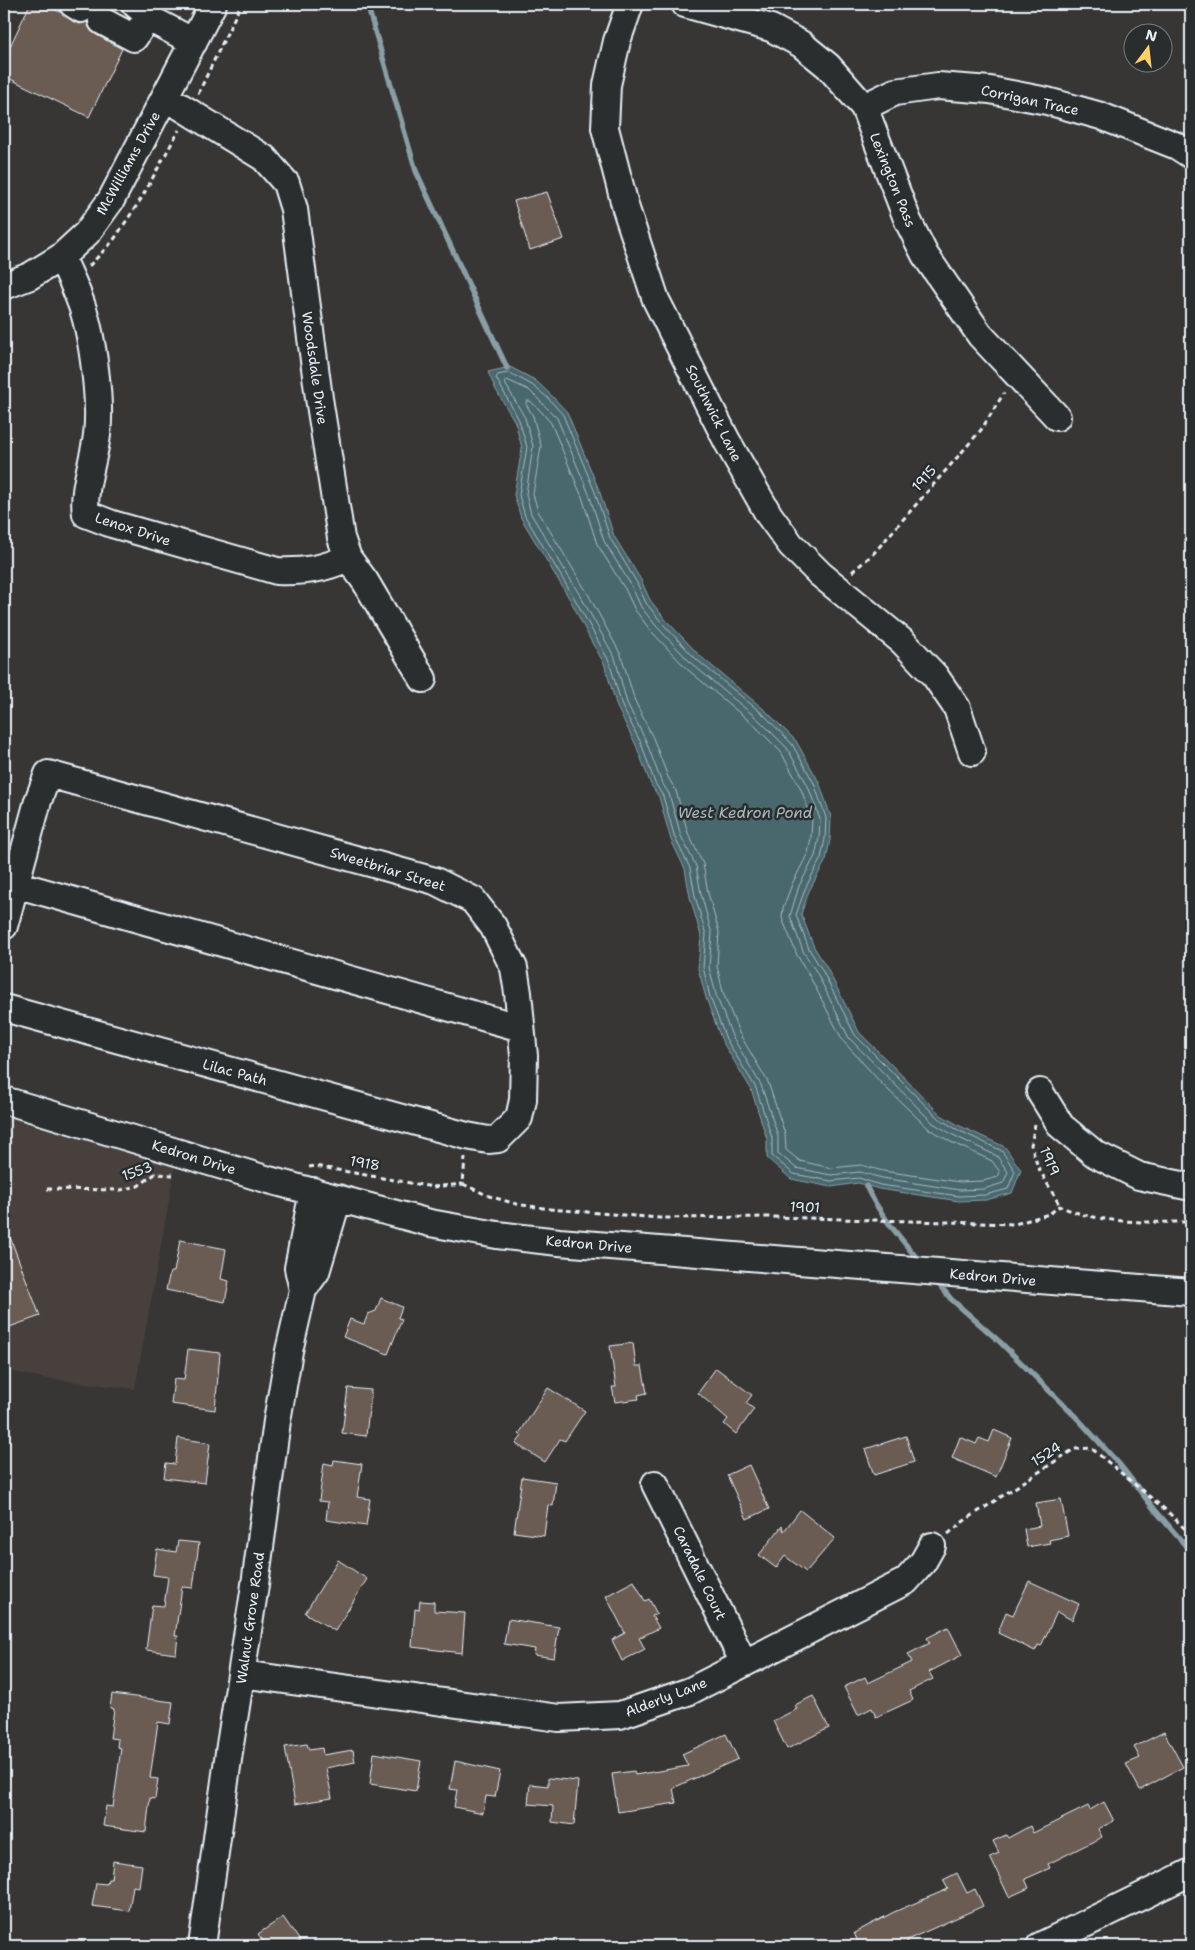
<svg xmlns="http://www.w3.org/2000/svg" width="1195" height="1950" viewBox="0 0 1195 1950" font-family="'Shantell Sans',sans-serif">
<rect width="100%" height="100%" fill="#373635"/>
<filter id="ink" filterUnits="userSpaceOnUse"><feTurbulence type="fractalNoise" baseFrequency=".02" numOctaves="2"/><feDisplacementMap in="SourceGraphic" scale="10" xChannelSelector="R" yChannelSelector="G"/><feConvolveMatrix kernelMatrix="1 2 1 2 8 2 1 2 1" color-interpolation-filters="sRGB"/></filter>
<g filter="url(#ink)">
<path fill="#47413e" d="M4,1100L178,1151L135,1389L43,1378L4,1370Z"/>
<path fill="#4a676d" stroke="#899ea5" d="M510,367L535,380L551,395L567,412L599,490L614,536L641,580L650,600L665,619L700,656L767,712L796,741L819,782L831,817L830,840L826,860L809,891L801,914L814,947L827,968L859,1032L941,1115L960,1126L1005,1147L1021,1170L1012,1193L986,1200L959,1201L879,1189L858,1183L831,1187L791,1179L767,1158V1139L751,1089L722,1041L706,998L698,968L701,936L690,897L685,869L671,840L659,797L651,785L636,745L617,707L604,663L592,643L572,603L521,518L514,495L522,448L515,422L496,390L488,372Z"/>
<g fill="none" stroke-linecap="round" stroke-linejoin="round">
<path stroke="#a9bac0" stroke-width="1" d="M510,373L532,385L548,398L563,415L595,492L610,538L637,583L646,603L662,623L696,659L764,715L792,744L814,783L826,818L825,839L821,858L805,889L796,915L809,949L822,970L855,1035L938,1118L958,1130L1002,1151L1015,1171L1008,1189L985,1195L959,1196L880,1185L859,1178L831,1181L794,1174L772,1156V1138L756,1088L726,1039L710,997L703,967L706,935L695,896L690,868L675,838L663,796L655,783L641,743L622,706L609,661L576,601L525,516L519,495L527,447L519,420L496,378L498,375Z
M507,380L529,390L557,418L589,494L604,541L631,585L641,607L657,627L692,664L759,720L787,748L808,786L820,819L819,838L815,856L799,886L790,916L803,951L817,973L849,1038L933,1123L955,1136L997,1156L1008,1172L1003,1183L984,1189L960,1190L882,1178L860,1172L831,1175L796,1168L778,1153V1136L761,1085L732,1036L716,995L709,967L712,934L701,894L696,866L681,836L669,794L661,781L646,741L627,703L615,658L581,597L531,514L526,494L533,446L525,418L506,385L505,382Z
M527,401H530L538,408L551,423L582,497L597,544L625,589L635,610L651,631L687,669L754,725L781,752L801,789L812,820L811,838L808,853L792,884L783,908L782,918L797,955L810,977L843,1041L883,1085L929,1129L951,1142L992,1161L1000,1172L998,1177L983,1181L960,1182L883,1171L861,1165L831,1168L800,1161L786,1150L785,1134L768,1082L739,1033L723,992L717,966L719,932L708,893L703,864L688,833L676,791L668,777L653,738L635,701L621,655L588,594L538,511L533,494L541,446L533,416L526,404Z"/>
<path stroke="#899ea5" stroke-width="5.5" d="M367,4L416,171L507,368
M866,1186C879,1214 901,1239 921,1263
M935,1280L951,1299L1000,1342L1078,1419L1119,1464L1155,1510L1191,1552"/>
</g>
<path fill="#6b5b52" stroke="#e8f1f8" d="M30,4H44L60,12L74,22L80,24L87,22L90,29L95,34L122,49L89,117L4,76V59Z
M547,192L564,239L530,250L514,201Z
M4,1224H5L40,1316L4,1329Z
M180,1240L226,1249L221,1279L229,1281L225,1302L166,1290L170,1272H174Z
M381,1298L402,1307L398,1318L402,1319L388,1354L343,1337L350,1319L364,1324L368,1314L376,1311Z
M633,1343L636,1366H642L647,1393L638,1395L639,1399L615,1402L612,1387H616L610,1346Z
M188,1349L220,1353L215,1410L171,1404L174,1379L184,1380Z
M716,1368L752,1395L746,1403L754,1409L736,1434L724,1424L728,1419L698,1393Z
M348,1388L371,1390L366,1436L342,1433Z
M548,1388L585,1411L565,1441L560,1439L545,1462L516,1444L522,1436L519,1434Z
M994,1430L1012,1438L996,1477L952,1458L960,1437L976,1444L979,1438L989,1442Z
M906,1436L914,1462L874,1475L865,1449Z
M178,1438L210,1443L205,1483L164,1478L166,1463L175,1464Z
M334,1460L362,1464L357,1497L370,1499L366,1526L326,1520L328,1502L319,1501L324,1463L333,1465Z
M749,1465L769,1509L747,1519L727,1475Z
M522,1477L556,1482L553,1506L548,1505L544,1536L514,1532Z
M1061,1499L1068,1536L1049,1540L1050,1543L1027,1547L1024,1529L1040,1526L1036,1503Z
M800,1510L835,1538L806,1572L785,1556L776,1568L759,1555L782,1526L784,1531Z
M178,1541L199,1543L193,1588L182,1587L175,1636H178L176,1654L146,1650L152,1605L164,1606L168,1577L153,1575L157,1549L176,1552Z
M338,1560L367,1579L335,1631L305,1613Z
M634,1581L645,1601L649,1599L657,1614L652,1616L659,1628L639,1638L645,1649L622,1661L612,1640L625,1633L606,1596Z
M1029,1581L1079,1604L1072,1620L1057,1612L1041,1646L1038,1645L1035,1651L998,1633L1006,1612L1013,1615Z
M420,1601L434,1602V1611L465,1613L462,1653L412,1647L415,1609L419,1610Z
M508,1619L559,1627L554,1658L534,1655L535,1649L504,1644Z
M948,1627L962,1655L929,1672L933,1679L909,1691L913,1700L876,1717L872,1708L858,1715L844,1687L865,1677L868,1683L912,1662L908,1654L930,1643L927,1638Z
M112,1694L173,1702L170,1724L158,1722L150,1778L158,1779L155,1799L150,1798L146,1832L103,1826L106,1806L113,1807L121,1748L117,1747L118,1739L110,1738L114,1709L110,1708Z
M813,1696L829,1728L787,1749L773,1721L797,1709L795,1705Z
M1164,1732L1183,1767L1140,1790L1126,1764L1140,1758L1134,1747Z
M726,1734L738,1759L673,1788L676,1803L618,1812L612,1774L634,1771L635,1775L688,1766L682,1754Z
M307,1744L309,1750L322,1748L323,1755L353,1750L355,1762L326,1768L332,1798L295,1804L285,1747Z
M374,1753L421,1761L416,1791L370,1784Z
M455,1761L500,1771L495,1797L486,1796L483,1813L454,1807L457,1790L450,1789Z
M548,1778L578,1781L574,1825L552,1822L553,1806L528,1804L530,1784L548,1786Z
M1104,1802L1114,1821L1098,1829L1102,1837L1048,1864L1050,1868L1025,1879L1029,1888L1009,1897L990,1857L999,1853L993,1841L1006,1835L1008,1838L1030,1826L1033,1833L1088,1806L1090,1810Z
M113,1861L142,1865L139,1887L133,1886L129,1911L92,1906L96,1883L107,1884L108,1879H111Z
M957,1873L967,1893L975,1889L983,1906L907,1940L908,1942L900,1946H860L854,1933L894,1912L948,1889L943,1880Z
M283,1917L300,1941L292,1946H267L258,1934Z"/>
<g fill="none" stroke-linecap="round" stroke-linejoin="round">
<defs>
<path id="minor" d="M73,4L81,9
M135,4L156,22L194,42
M630,4L617,41L607,85L605,128L626,209L656,300L727,441L769,515L791,545L820,574L903,642L935,676L957,708L972,752
M685,4L771,28L801,44L828,66L864,107L908,221L925,255L980,335L1057,417
M102,21L134,38L149,16
M165,97L264,158L286,183L294,209L319,398L341,538L348,558L365,581L423,679
M864,107L895,92L938,86L990,90L1047,101L1101,116L1177,146L1191,155
M61,257C69,273 76,289 82,306C93,338 101,402 97,435C94,460 82,490 86,514L112,524L277,571C305,572 323,569 348,558
M4,286L30,276L61,257L87,233L111,200L213,4
M15,884L521,1028
M4,926L38,801L48,774L435,881L473,900L493,926L514,968L518,993L524,1056L523,1100L519,1118L498,1139L488,1140L467,1136L4,1008
M1040,1092L1061,1126L1095,1154L1139,1176L1191,1187
M4,1100L269,1180L430,1223L497,1235L559,1242L1191,1292
M303,1290L298,1268L313,1191
M655,1484L744,1663
M242,1674L559,1718L620,1715L690,1691L906,1581L923,1562L932,1546
M202,1946L230,1745L254,1592L277,1421L289,1351L303,1290L316,1272L338,1198
M1040,1946L1191,1872"/>
</defs>
<use href="#minor" stroke="#e8f1f8" stroke-width="30"/>
<path stroke="#e8f1f8" stroke-width="3" stroke-dasharray="5 4" stroke-linecap="butt" d="M198,94L241,4
M89,266L113,241L141,199L179,130
M852,572L873,554L981,430L1004,393
M1035,1124L1031,1145L1038,1167L1060,1206
M465,1157L463,1184L489,1196L516,1204L550,1209L659,1218L771,1217L1015,1224L1049,1214L1060,1206C1100,1225 1148,1222 1191,1222
M309,1167L315,1166L433,1187L463,1184
M47,1189L121,1190L138,1186L155,1174L173,1175
M948,1534L964,1521L1074,1449L1091,1448L1168,1512L1191,1535"/>
<use href="#minor" stroke="#2a2d2e" stroke-width="26"/>
</g>
</g>
<g text-anchor="middle" stroke-width="5" stroke-linejoin="round" paint-order="stroke">
<g font-size="14" fill="#e8f1f8" stroke="#2a2d2e">
<text transform="translate(1030 100) rotate(12)" y="5">Corrigan Trace</text>
<text transform="translate(128 163) rotate(-61)" y="5">McWilliams Drive</text>
<text transform="translate(893 180) rotate(68)" y="5">Lexington Pass</text>
<text transform="translate(315 368) rotate(82)" y="5">Woodsdale Drive</text>
<text transform="translate(714 413) rotate(63)" y="5">Southwick Lane</text>
<text transform="translate(924 478) rotate(-49)" y="5">1915</text>
<text transform="translate(133 529) rotate(18)" y="5">Lenox Drive</text>
<text transform="translate(388 869) rotate(17)" y="5">Sweetbriar Street</text>
<text transform="translate(235 1072) rotate(15)" y="5">Lilac Path</text>
<text transform="translate(194 1157) rotate(17)" y="5">Kedron Drive</text>
<text transform="translate(1050 1161) rotate(67)" y="5">1919</text>
<text transform="translate(365 1163) rotate(10)" y="5">1918</text>
<text transform="translate(137 1171) rotate(-20)" y="5">1553</text>
<text transform="translate(805 1207) rotate(2)" y="5">1901</text>
<text transform="translate(589 1244) rotate(5)" y="5">Kedron Drive</text>
<text transform="translate(993 1277) rotate(5)" y="5">Kedron Drive</text>
<text transform="translate(1046 1454) rotate(-33)" y="5">1524</text>
<text transform="translate(700 1573) rotate(64)" y="5">Caradale Court</text>
<text transform="translate(250 1618) rotate(-82)" y="5">Walnut Grove Road</text>
<text transform="translate(666 1697) rotate(-21)" y="5">Alderly Lane</text>
</g>
<g font-size="15" font-style="italic" fill="#a9bac0" stroke="#2a2d2e">
<text x="745" y="818">West Kedron Pond</text>
</g>
</g>
<rect width="1195" height="1950" fill="none" stroke="#2a2d2e" stroke-width="20"/>
<rect x="10" y="10" width="1175" height="1930" fill="none" stroke="#e8f1f8" stroke-width="2" filter="url(#ink)"/>
<g transform="translate(1148 48) rotate(15)"><circle r="24" fill="#2a2d2e" stroke="#767b7f"/>
<path d="M0-4L9 19L0 12L-9 19Z" fill="#ffd166"/>
<text y="-8" font-size="14" font-weight="bold" text-anchor="middle" fill="#e8f1f8">N</text>
</g>
</svg>
